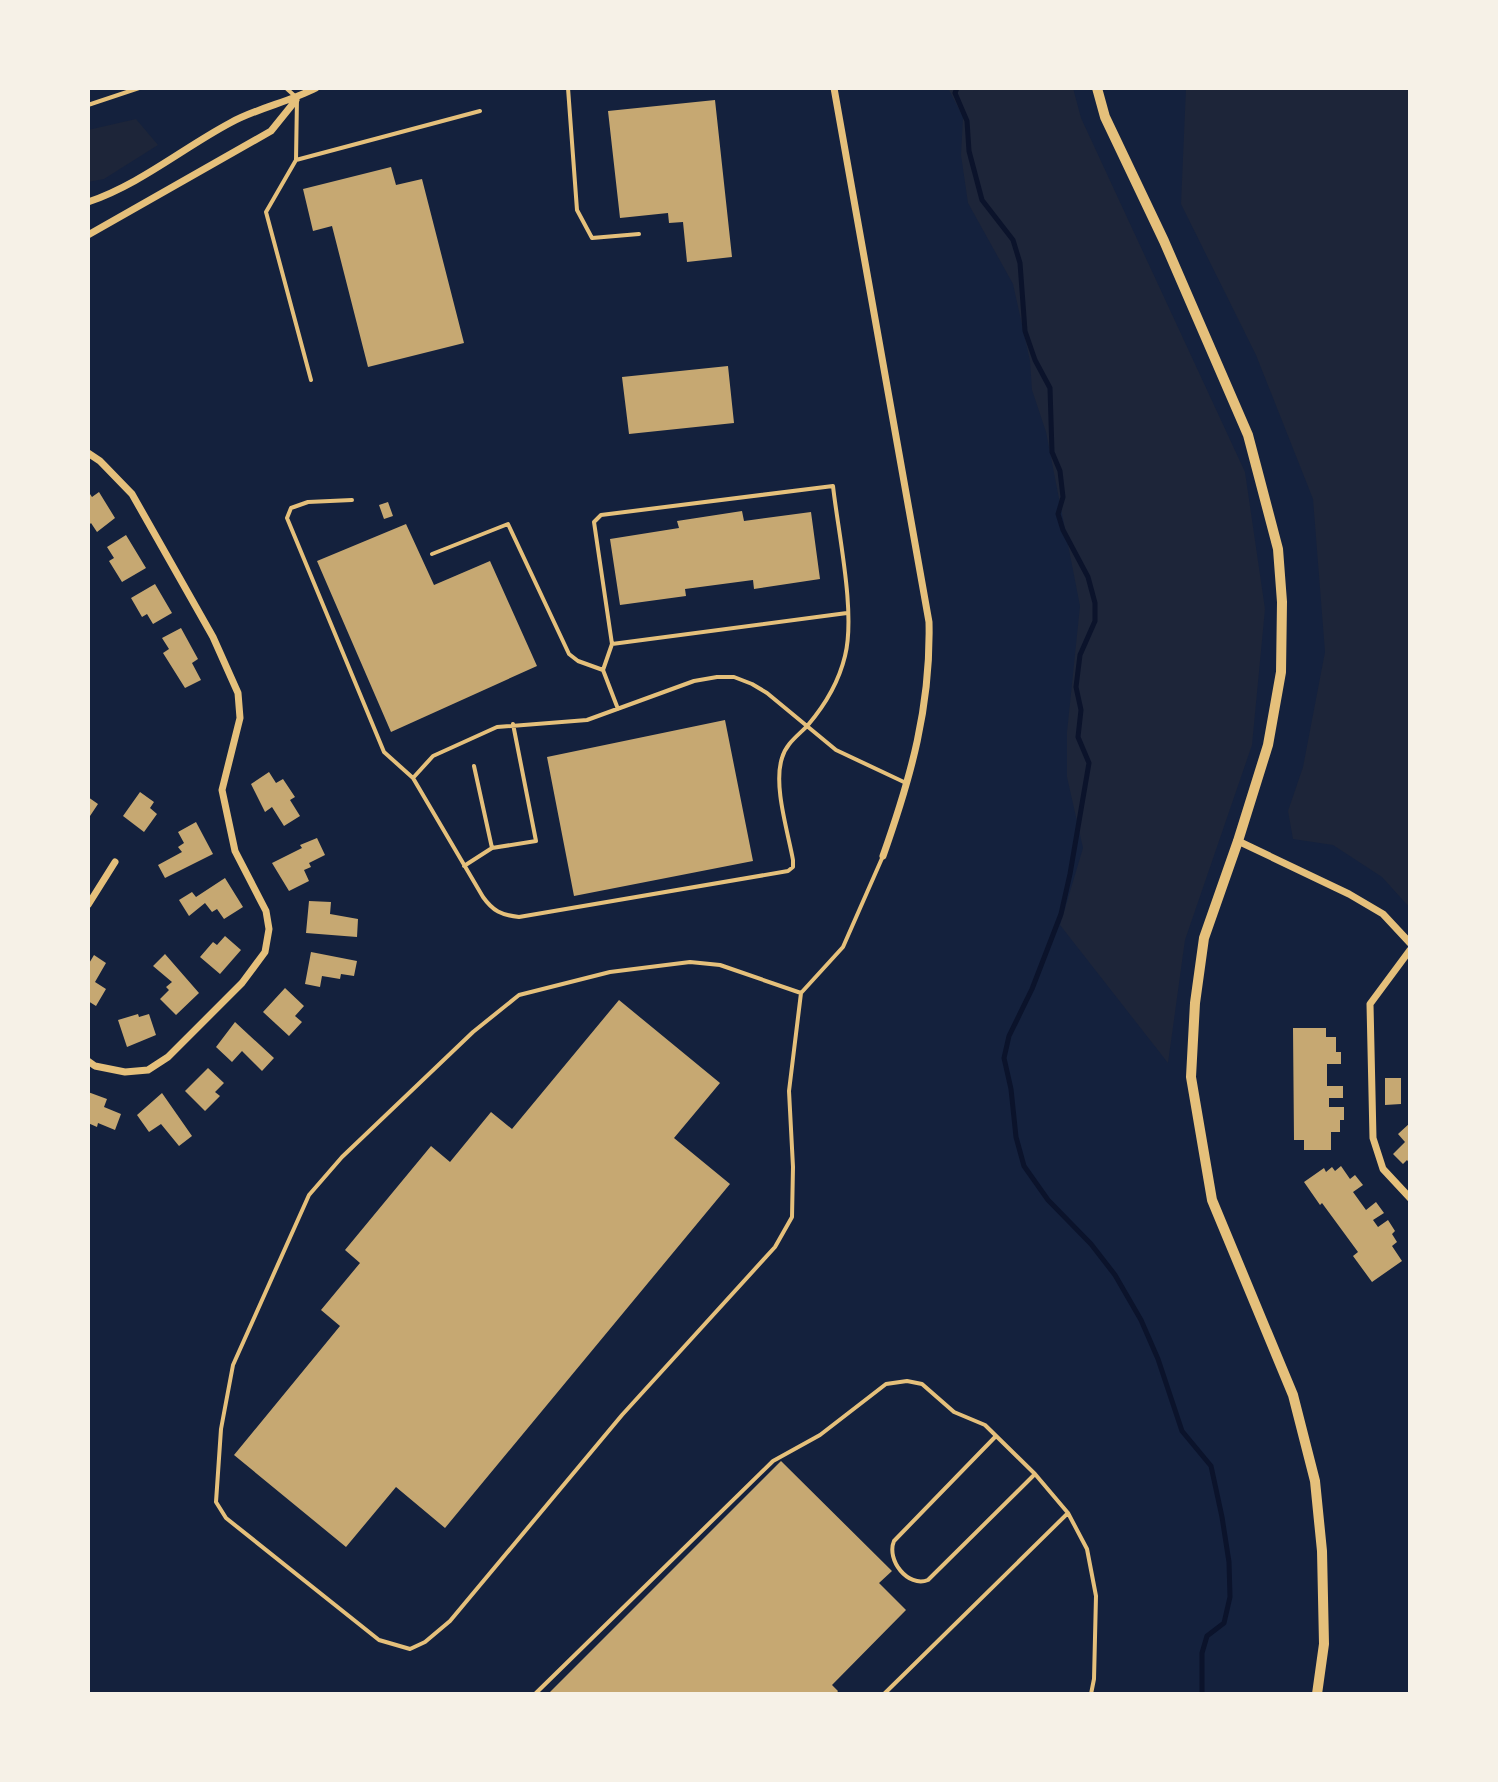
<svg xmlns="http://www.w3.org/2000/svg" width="1498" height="1782" viewBox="0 0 1498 1782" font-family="Ubuntu,sans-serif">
<rect width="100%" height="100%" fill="#14213d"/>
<path fill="#1d2539" d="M948,88H1073L1081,118L1245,472L1265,609L1252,745L1185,940L1168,1063L1060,925L1083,848L1067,777V732L1080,606L1046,432L1032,390L1030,361L1013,284L968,203L961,155L963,117Z
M1186,88H1410V908L1382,877L1333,845L1293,839L1288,811L1303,767L1325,652L1313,499L1256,355L1181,204Z
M136,119L158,145L104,179L88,182V130Z"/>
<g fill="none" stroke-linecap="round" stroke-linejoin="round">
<path stroke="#0b132b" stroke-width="5" d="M957,88L955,93L967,121L969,151L982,200L1013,240L1020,263L1025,331L1035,360L1050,388L1052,452L1060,471L1063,497L1058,514L1063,530L1088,577L1095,603V621L1080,655L1076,687L1081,710L1078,737L1089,763L1070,874L1061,914L1032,989L1009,1036L1004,1058L1011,1089L1016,1137L1024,1166L1048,1200L1091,1244L1115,1275L1141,1320L1158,1359L1182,1431L1211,1466L1222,1517L1229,1562L1230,1597L1224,1623L1207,1636L1202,1653V1694"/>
</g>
<path fill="#c6a872" d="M715,100L732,257L687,262L683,222L669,223L668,213L620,218L608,111Z
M391,167L396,185L422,179L464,343L368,367L332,226L313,231L303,189Z
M728,366L734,423L629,434L622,377Z
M88,491L92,497L99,492L115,518L97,532L91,523L88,526Z
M388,502L393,516L384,519L379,505Z
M742,511L744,521L811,512L820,579L754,589L753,580L685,589L686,596L620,605L610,539L679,528L677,521Z
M406,524L434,585L490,561L537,666L391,732L317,561Z
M126,535L146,568L122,582L109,561L114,558L107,547Z
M155,584L172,613L153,624L147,614L142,617L131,598Z
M181,628L198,659L192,663L201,680L185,688L163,653L169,649L162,638Z
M725,720L753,861L574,896L547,757Z
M269,772L276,783L283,779L295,797L290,800L300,816L284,826L272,807L265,812L251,784Z
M140,792L154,802L150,808L157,814L144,832L123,816Z
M88,797L98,804L88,819Z
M196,822L213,854L165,878L158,865L182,852L178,847L184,843L178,832Z
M317,838L325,855L309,863L311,867L304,870L309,881L289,891L272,863L302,848L300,845Z
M225,878L243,907L224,919L217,909L212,912L205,903L189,916L179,900L192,892L196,897Z
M309,901L331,902L330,914L358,919L357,937L306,933Z
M225,936L241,950L220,974L200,957L213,942L217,945Z
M311,952L357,961L354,976L341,974L340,979L322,976L320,987L305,984Z
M165,954L199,993L176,1015L160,999L169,990L166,987L172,982L153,966Z
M94,955L106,963L95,982L106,989L96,1006L88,1001V965Z
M285,988L304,1006L295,1016L302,1022L289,1036L263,1012Z
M619,1000L720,1083L674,1138L730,1184L445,1528L396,1487L346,1547L234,1455L340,1326L321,1310L360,1263L345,1250L431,1146L450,1162L491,1112L512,1129Z
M138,1014L139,1017L149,1014L156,1035L127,1047L118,1020Z
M235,1022L274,1058L262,1071L242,1051L232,1062L216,1047Z
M1293,1028H1326V1037H1336V1052H1341V1064H1327V1086H1343V1098H1329V1107H1344V1120H1340V1132H1331V1150H1304V1140H1294Z
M208,1068L224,1083L215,1092L220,1096L205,1111L185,1091Z
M1385,1078H1401V1104L1385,1105Z
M88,1092L107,1099L104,1107L121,1114L115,1130L98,1123L97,1127L88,1123Z
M162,1093L192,1136L179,1146L161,1124L149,1132L137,1115Z
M1410,1123V1164L1407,1160L1403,1164L1393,1154L1405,1142L1398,1134Z
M1341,1166L1350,1179L1355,1175L1363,1185L1353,1192L1366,1210L1376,1202L1384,1213L1373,1220L1378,1227L1388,1220L1395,1231L1392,1234L1397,1242L1392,1246L1402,1261L1372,1282L1353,1256L1358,1252L1322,1203L1320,1205L1304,1182L1324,1168L1326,1172L1332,1167L1335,1171Z
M781,1461L892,1571L879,1583L906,1610L832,1685L838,1691L836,1694H548Z"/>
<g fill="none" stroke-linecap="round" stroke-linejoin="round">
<path stroke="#e5c07b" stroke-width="4" d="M286,88L297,98L296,160L266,212L311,380
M568,88L577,210L592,238L639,234
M88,105L139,88
M296,160L480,111
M352,500L308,502L291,508L287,518L384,752L413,778
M432,554L508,524L569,654L578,661L603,670
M612,644L847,613
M618,709L603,670L612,644L594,522L601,515L833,486C838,532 856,613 845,656C839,681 825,705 808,725C799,735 786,743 782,758C773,785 788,832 793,860V867L788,871L519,917C501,915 493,911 483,897L413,778L433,756L497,727L587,720L694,681L717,677H734L752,684L767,693L836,750L906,783
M474,766L492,848
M464,866L492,848L536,841L513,724
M801,993L720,965L690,962L610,972L519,995L473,1032L342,1157L309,1195L233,1365L221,1429L216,1502L226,1518L379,1640L410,1649L425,1642L450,1621L622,1415L775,1247L792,1217L793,1167L789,1091L801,993L843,947L883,856
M996,1436L894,1541C886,1560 908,1588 928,1580L1034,1475
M535,1694L773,1461L820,1435L886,1384L907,1381L922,1384L954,1412L985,1425L1035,1474L1068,1513L1087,1549L1096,1596L1094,1679L1091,1694
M884,1694L1068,1513"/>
<path stroke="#e5c07b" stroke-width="7" d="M834,88L929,622C931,706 911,777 883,856
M88,202C139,185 183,148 230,123C257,108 289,102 316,88
M88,235L271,131L296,100
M88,453L100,461L132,494L213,637L238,693L240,718L222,790L235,851L266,911L269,929L265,952L242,983L168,1057L148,1070L125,1072L95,1066L88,1061
M1238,841L1349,894L1383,914L1410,943
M88,905L115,862
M1410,950L1370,1004L1373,1138L1383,1169L1410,1198"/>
<path stroke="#e5c07b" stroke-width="10" d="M1097,88L1105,117L1164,241L1248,435L1278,549L1282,602L1281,672L1268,745L1238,841L1204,938L1195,1003L1191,1077L1212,1200L1293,1395L1315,1481L1322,1551L1324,1644L1317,1694"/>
</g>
<rect width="1498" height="1782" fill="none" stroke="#f6f1e7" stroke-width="180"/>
</svg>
